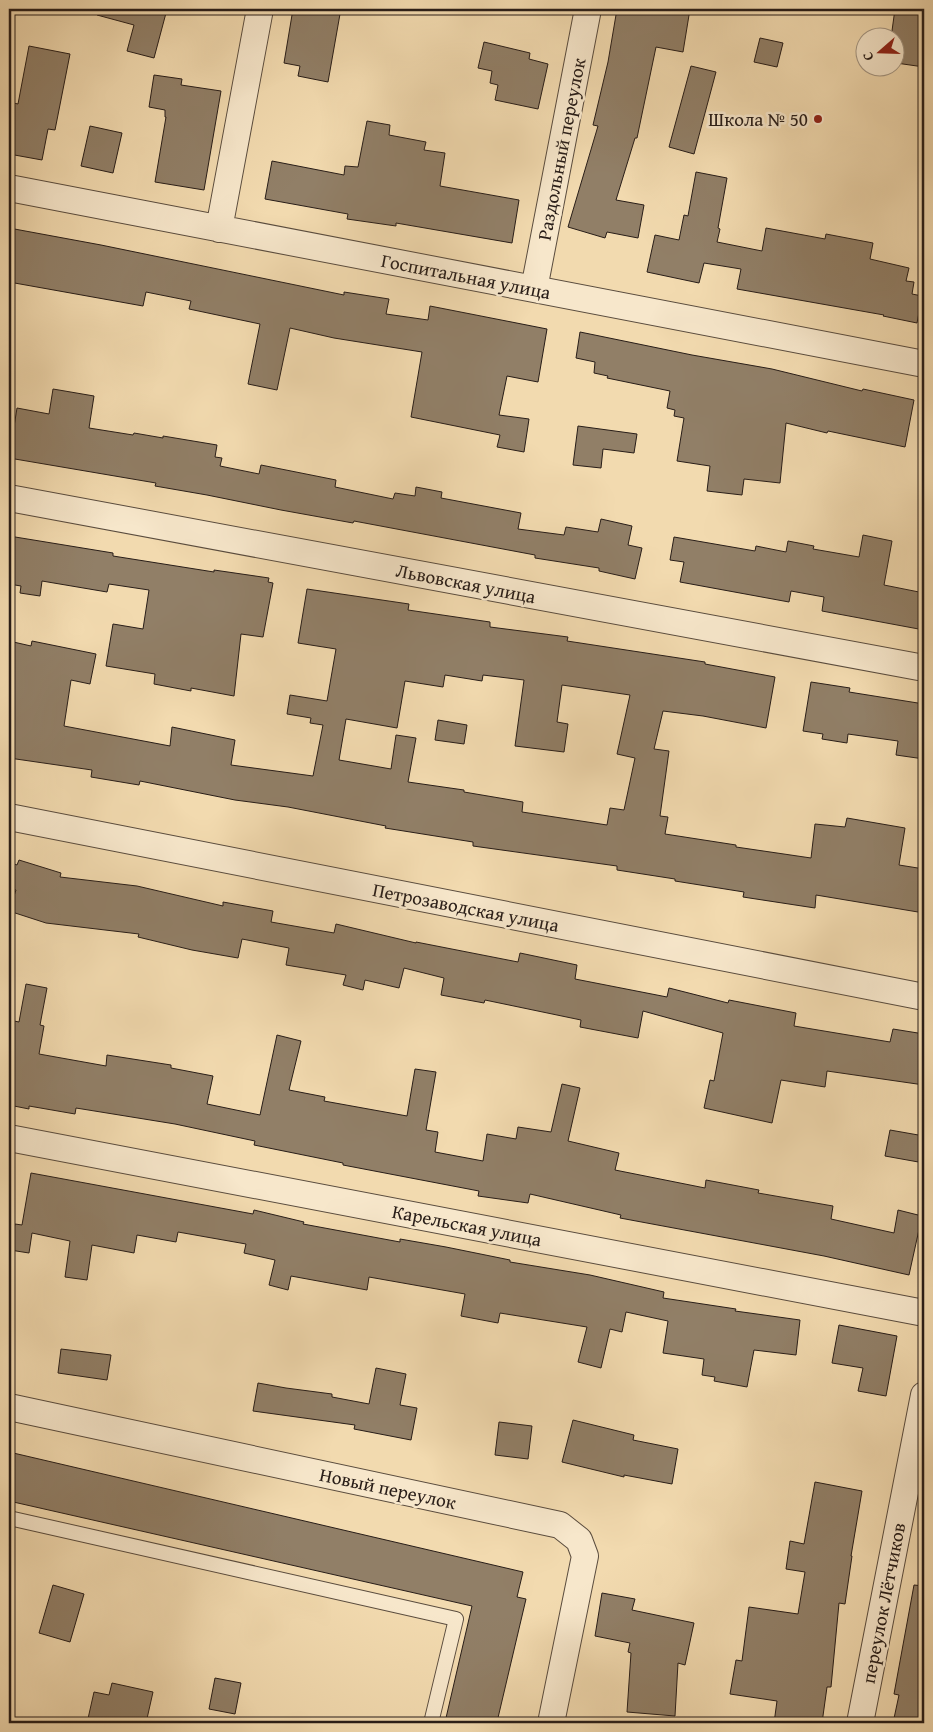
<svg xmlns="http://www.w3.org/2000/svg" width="933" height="1732" viewBox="0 0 933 1732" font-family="'Gentium Book Plus',serif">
<rect width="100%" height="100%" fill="#f2daaf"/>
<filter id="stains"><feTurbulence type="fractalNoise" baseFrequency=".004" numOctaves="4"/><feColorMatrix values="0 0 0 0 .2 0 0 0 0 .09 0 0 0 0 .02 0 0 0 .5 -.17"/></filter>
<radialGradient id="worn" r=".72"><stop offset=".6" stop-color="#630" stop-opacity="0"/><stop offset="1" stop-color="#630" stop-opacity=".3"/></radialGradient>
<path fill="#917f67" stroke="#281d18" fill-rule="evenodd" d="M98,9H149L166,13L154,58L127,51L134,25L97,15Z
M293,9H312L340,14L328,82L298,76L300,66L284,63Z
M617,9H690L683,52L656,47L637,138H635L616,200L644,205L638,238L607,232L605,238L568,227L598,126L593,125L608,62Z
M895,9H924V67L896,63V38H891Z
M760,38L783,43L777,67L754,62Z
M484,42L530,53L529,59L548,64L538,109L495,100L498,85L490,83L492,71L478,68Z
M29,46L70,54L55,130L48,129L42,160L9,154V102L18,104Z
M691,66L716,72L694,154L669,147Z
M154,75L182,79L181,85L221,91L204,190L155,182L166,117H165V110L149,107Z
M367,121L390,125L389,135L426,142L424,150L445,153L440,186L519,200L512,243L396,223V226L347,219L348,214L265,199L272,161L344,175L345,166L358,167Z
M90,126L122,133L113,173L81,166Z
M696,172L727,178L718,228L720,229L717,242L762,251L766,228L825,239L826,234L873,243L870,259L909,268L906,281L914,282L912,294L922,296L917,323L883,316L884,315L737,289L741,269L704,263L699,283L647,272L655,235L679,240L684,215L688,216Z
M9,228L101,245L344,295V292L389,299L386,314L428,320L430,306L547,329L538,382L507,376L499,415L529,419L524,452L497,447L500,435L411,417L422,352L334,338L290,328L277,390L248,384L260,324L189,309L191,301L146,292L143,306L9,282Z
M580,332L692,355L772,369L862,391L863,389L914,400L905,447L828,431L827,433L786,423L780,483L744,479L742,495L707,491L710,466L677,461L684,418L674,416L675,410L667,408L670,391L607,378L608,376L594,373L595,362L576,358Z
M53,389L94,396L89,428L133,435L134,433L163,438V436L217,445L215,457L222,458L220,466L259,474L261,465L336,480L335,487L393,499L395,493L415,496L416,487L442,492L441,498L521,513L518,529L564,535L566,527L598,532L601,519L632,526L628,545L642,548L635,579L599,571V568L535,558V555L354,521L353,523L281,510L207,495L155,486L156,483L9,458L17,408L49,414Z
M578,426L637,434L634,453L603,449L601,468L573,465Z
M863,535L892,541L884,585L924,593V630L822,611L824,597L791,591L789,602L680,582L684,562L670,560L674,537L755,551L756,546L786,552L788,541L814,546L813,549L859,557Z
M9,536L113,553V556L214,572V570L269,578L268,582L273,583L263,637L241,634L234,696L191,688V691L154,684L155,674L106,666L113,624L143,629L149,590L109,584L107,592L42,581L40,596L20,593L21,586L9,584Z
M307,589L409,604L408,610L490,622V627L568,637L567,641L705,662V664L775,677L766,728L703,716L663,711L654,749L669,751L660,816L668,817L665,834L736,845V847L811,858L815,824L845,827L847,818L905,828L899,865L924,869V913L816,895L815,908L743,897L744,892L675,881V879L617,870V866L473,846V842L385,828L386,826L288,807L235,800L140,781L139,785L91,777L92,770L9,758V641L31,646L32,641L96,654L90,684L71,680L64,726L170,746L172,727L235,740L231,765L313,776L323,725L310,723L311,718L287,714L290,695L327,701L336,649L298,643ZM445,675L482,681L483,675L524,680L515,746L564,752L568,724L557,722L562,685L630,695L617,754L635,758L624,810L610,808L607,825L522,812L523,802L464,792V790L408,782L416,738L396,735L391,769L339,760L346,719L397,728L405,681L443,687Z
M811,682L850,688L849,692L924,704V759L896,755L898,741L848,734L847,743L822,739L823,734L803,731Z
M438,720L467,725L464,744L435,740Z
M19,860L61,873L60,877L137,886L223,906V902L273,911L271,922L334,933L336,924L416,943V942L518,962L520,953L577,965L575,979L667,997L669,988L728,1003L729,1000L796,1013L794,1026L890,1042L893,1029L924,1034V1085L827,1071L825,1087L781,1080L772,1123L704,1108L710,1080L714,1081L723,1033L643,1011L638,1038L580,1027L581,1020L485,1000L484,1003L441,995L444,978L404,968L399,988L365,980L363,990L343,985L346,975L286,965L289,948L242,939L238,958L192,950L138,937L139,934L46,923L9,911L16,890L9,888V862L17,865Z
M26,984L47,988L40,1025L44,1026L39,1054L106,1066L107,1055L171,1065V1068L213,1076L207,1104L260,1115L277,1035L301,1041L289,1090L325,1097L324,1101L407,1116L415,1069L436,1072L426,1130L438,1132L435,1152L483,1161L487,1134L516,1139L518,1127L551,1132L562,1084L580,1088L568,1141L619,1153L615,1170L705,1188L706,1180L759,1190L758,1193L833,1206L831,1219L894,1233L898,1210L922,1216L909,1275L824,1256L620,1218L621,1215L530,1194L528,1203L478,1196L479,1191L343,1165V1163L254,1145L255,1141L175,1124L76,1108L75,1114L29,1106V1109L9,1105V1020L19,1022Z
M890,1130L924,1136V1163L885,1156Z
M31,1173L253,1214L254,1210L304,1222L303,1224L400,1242V1239L446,1247L510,1260V1262L590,1275L664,1292L663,1298L736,1309L735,1311L800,1320L796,1355L754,1350L747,1387L714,1381L715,1377L702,1375L704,1359L663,1353L668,1321L626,1312L622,1332L610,1329L601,1368L578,1362L587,1327L500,1313L498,1323L461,1316L465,1294L369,1277L367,1290L291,1276L288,1290L269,1285L275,1260L244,1253L246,1244L178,1232L176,1242L137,1235L134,1253L92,1245L87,1280L65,1277L70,1241L32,1233L29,1253L10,1250L15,1224L22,1225Z
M839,1325L897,1336L886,1396L858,1391L863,1368L832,1363Z
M61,1349L111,1355L107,1380L58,1373Z
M376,1368L406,1374L400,1405L417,1408L411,1440L354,1429L355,1425L253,1411L258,1383L286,1388L332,1394V1397L369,1404Z
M573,1420L634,1435L633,1440L678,1449L672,1484L624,1475V1477L562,1462Z
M499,1422L532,1426L528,1459L495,1455Z
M9,1452L523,1572L517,1597L526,1599L497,1722L482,1719L481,1723H468L446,1718L472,1606L9,1501Z
M815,1482L862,1491L851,1556H852L845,1604L839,1603L831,1687H827L822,1723H774L777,1701L730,1694L736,1660L742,1661L749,1607L798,1614L805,1572L786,1569L790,1541L804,1544Z
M53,1585L84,1594L70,1642L39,1633Z
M914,1585L924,1586V1723H893L899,1695L894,1694Z
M602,1593L635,1599L632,1610L694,1623L685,1665L678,1663L675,1716L627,1712L631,1653L628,1652L630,1643L595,1636Z
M215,1678L241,1683L235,1714L209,1709Z
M112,1683L153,1692L146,1723H87L94,1692L109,1695Z"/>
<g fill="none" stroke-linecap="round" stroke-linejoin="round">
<defs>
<path id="service" d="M9,1518L456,1619L431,1723"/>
<path id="minor" d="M9,188L924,364
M219,229L260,9
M534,289L588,9
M9,498L924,668
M9,817L924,997
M9,1138L924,1313
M9,1407L560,1525L579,1540L585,1556L551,1723
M860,1723L924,1395"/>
</defs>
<use href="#service" stroke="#5a4c3e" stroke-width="16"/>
<use href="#minor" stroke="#5a4c3e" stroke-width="28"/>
<use href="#service" stroke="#f7e7cb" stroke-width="14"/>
<use href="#minor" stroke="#f7e7cb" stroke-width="26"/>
</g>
<circle fill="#8f2418" stroke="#f7e7cb" stroke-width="2" cx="818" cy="119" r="5"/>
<g text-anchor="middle" stroke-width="5" stroke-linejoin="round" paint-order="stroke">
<g font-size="19" fill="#281d18" stroke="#f7e7cb" text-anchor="end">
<text x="808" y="126">Школа № 50</text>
</g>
<g font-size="19" fill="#281d18" stroke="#f7e7cb">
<text transform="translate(561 149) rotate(-79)" y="7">Раздольный переулок</text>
<text transform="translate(466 276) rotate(11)" y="7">Госпитальная улица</text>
<text transform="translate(466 583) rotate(11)" y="7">Львовская улица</text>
<text transform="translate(466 907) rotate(11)" y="7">Петрозаводская улица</text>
<text transform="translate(467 1225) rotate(11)" y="7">Карельская улица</text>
<text transform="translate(388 1488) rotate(12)" y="7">Новый переулок</text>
<text transform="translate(883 1603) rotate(-79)" y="7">переулок Лётчиков</text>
</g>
</g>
<rect width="933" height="1732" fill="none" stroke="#f2daaf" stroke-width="30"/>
<rect x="10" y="10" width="913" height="1712" fill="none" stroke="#281d18" stroke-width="2.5"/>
<rect x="15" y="15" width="903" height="1702" fill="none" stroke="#281d18"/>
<g transform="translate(880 52) rotate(250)"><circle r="24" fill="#f7e7cb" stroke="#a49683"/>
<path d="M0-4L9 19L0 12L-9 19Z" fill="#8f2418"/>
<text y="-8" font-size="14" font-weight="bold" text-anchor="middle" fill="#281d18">С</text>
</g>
<rect width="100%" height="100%" filter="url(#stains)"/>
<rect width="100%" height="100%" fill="url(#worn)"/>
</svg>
